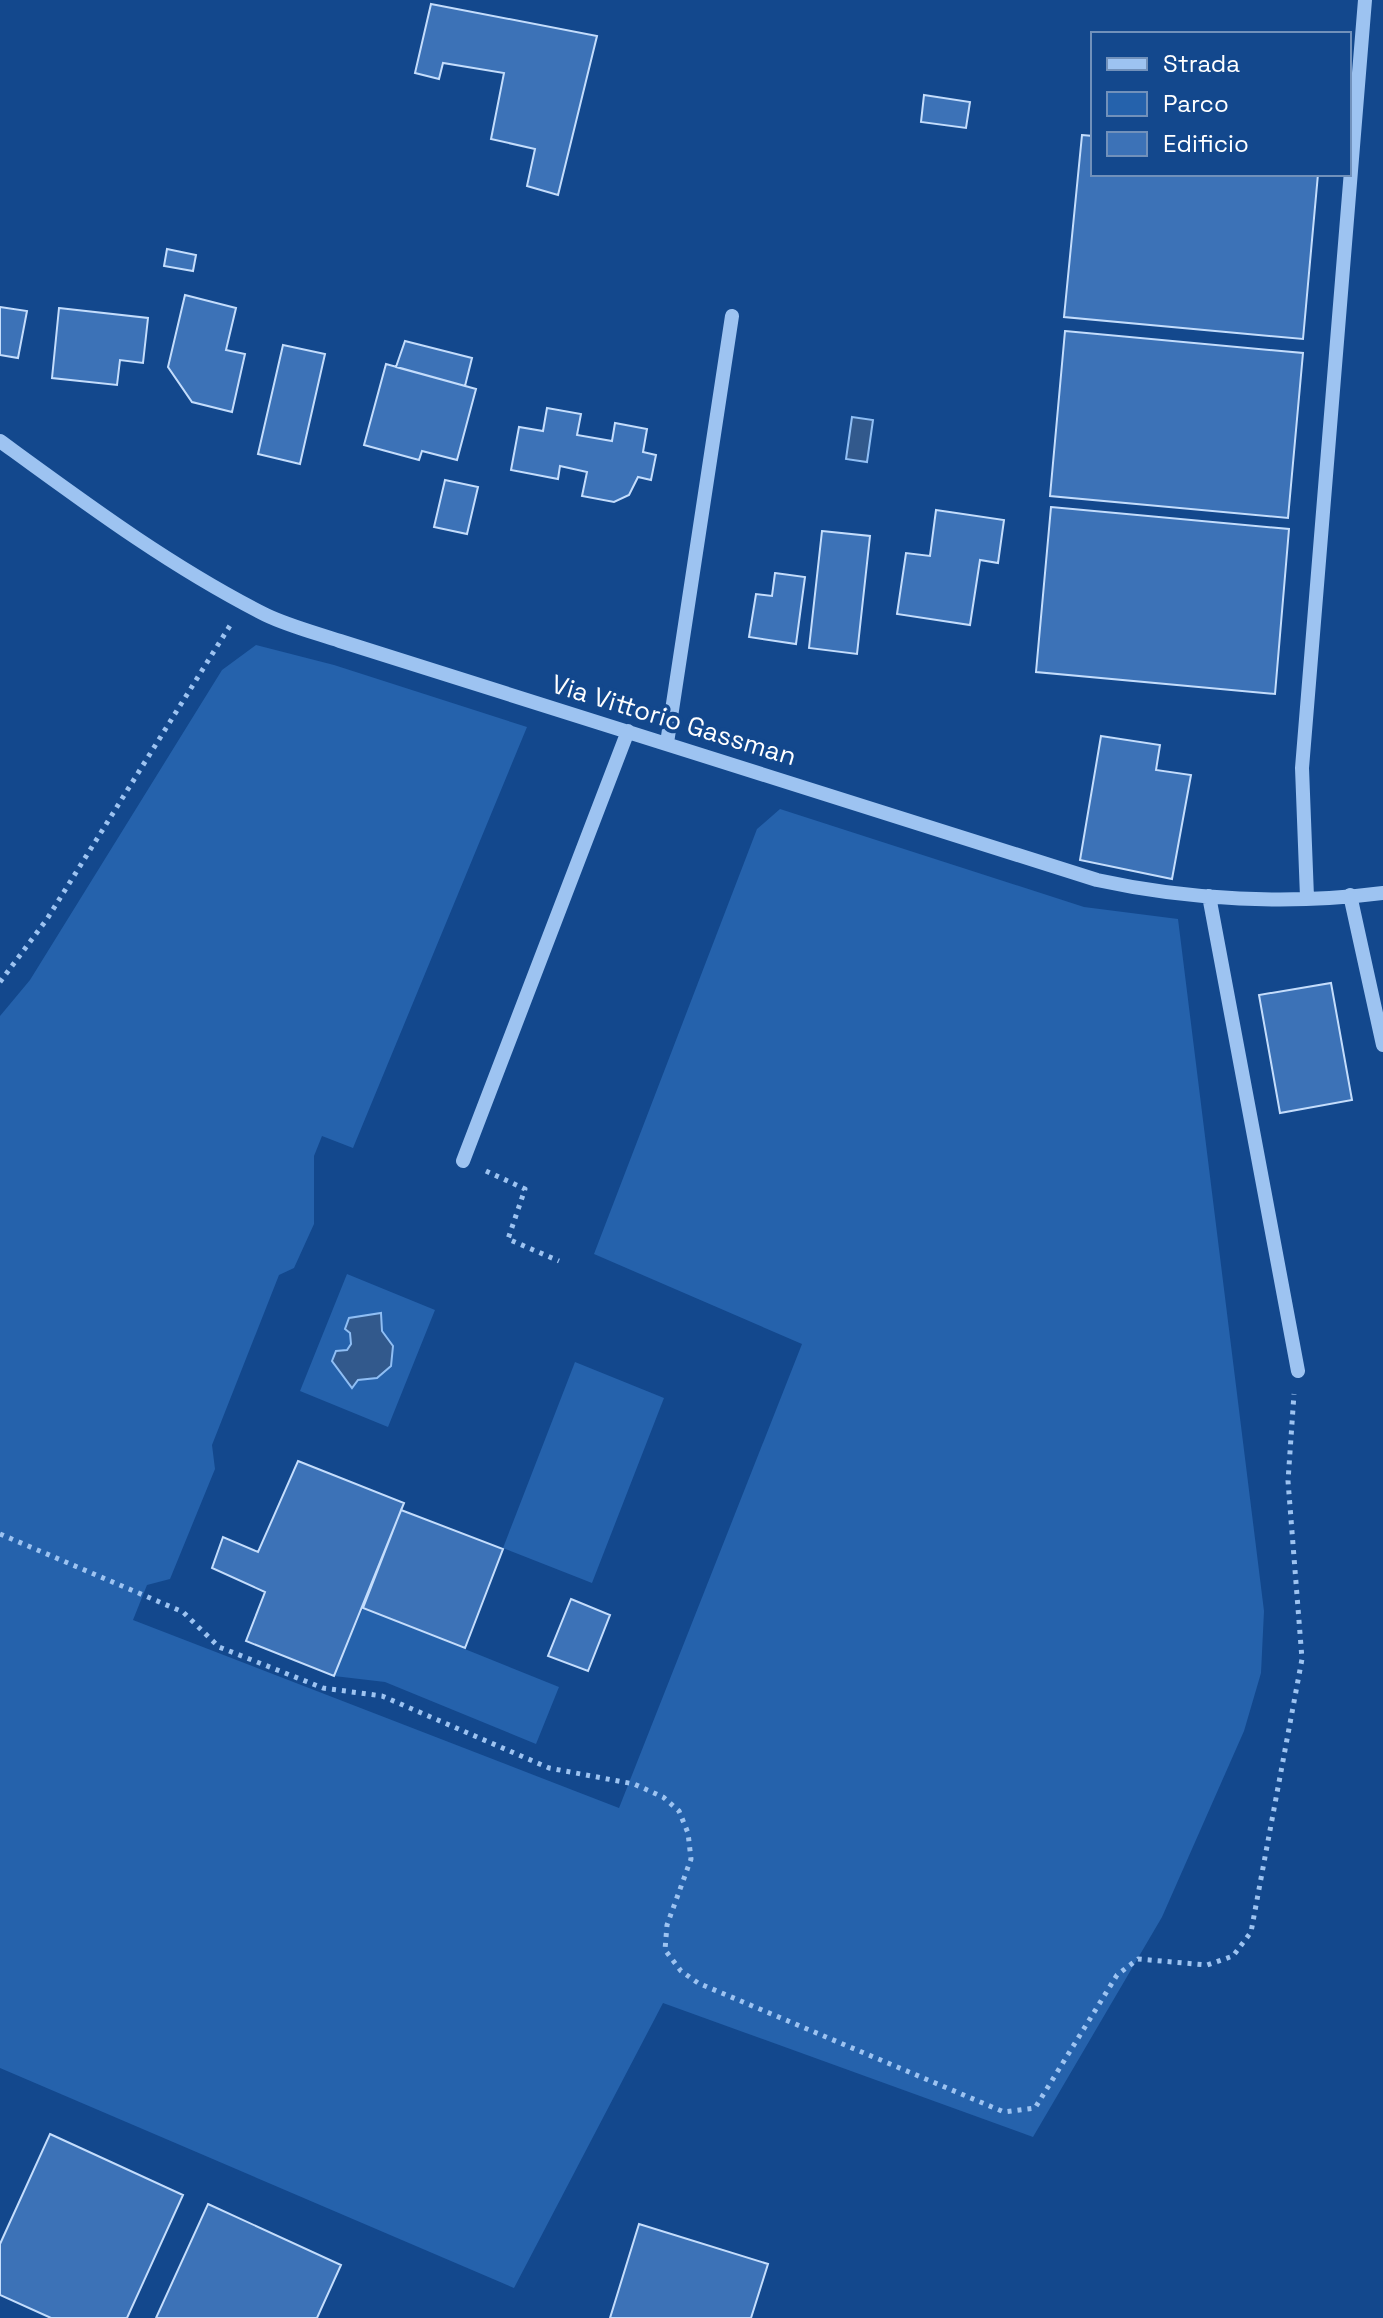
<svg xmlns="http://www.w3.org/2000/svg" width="1383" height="2318" viewBox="0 0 1383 2318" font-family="'Space Grotesk',sans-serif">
<rect width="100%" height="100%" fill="#13488d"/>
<path fill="#2562ac" d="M256,645L334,665L527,727L353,1148L322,1136L314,1156V1224L294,1268L279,1275L212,1445L215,1469L170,1579L147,1585L133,1620L619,1808L802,1344L594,1254L757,829L780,809L1084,907L1178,919L1264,1611L1261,1673L1244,1731L1162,1917L1033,2137L663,2003L514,2288L0,2068V1016L30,980L222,670Z
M347,1274L435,1310L388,1427L300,1391Z
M575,1362L664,1398L592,1583L503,1548Z
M363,1608L559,1687L536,1744L385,1682L334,1676Z"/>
<path fill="#32598c" stroke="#8fbef4" stroke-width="2" d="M852,417L873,420L867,462L846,459Z
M381,1313L382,1331L393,1346L391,1366L377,1378L358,1380L352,1388L332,1361L336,1351L347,1350L351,1344L350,1333L345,1329L349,1318Z"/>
<path fill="#3c72b7" stroke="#c4ddfc" stroke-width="2" d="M431,4L597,36L558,195L527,186L535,149L491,139L504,73L443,63L439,79L415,73Z
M924,95L970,102L966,128L921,122Z
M1082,135L1093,136V174H1318L1303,339L1064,317Z
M167,249L196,255L193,271L164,266Z
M185,295L236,308L226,350L245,354L232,412L192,402L168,367Z
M0,307L27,311L18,358L0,355Z
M59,308L148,318L143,363L120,360L117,385L52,378Z
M1065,331L1303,353L1288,518L1050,496Z
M405,341L472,358L465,386L396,367Z
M283,345L325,354L300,464L258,454Z
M386,364L476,389L457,460L422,451L419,460L364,445Z
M547,408L581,414L577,435L612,441L615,423L647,429L643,452L656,455L651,480L638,477L629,495L614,502L582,496L587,472L560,466L558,479L511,470L519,427L543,431Z
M445,480L478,487L467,534L434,527Z
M1051,507L1289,529L1275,694L1036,672Z
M936,510L1004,520L998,563L980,560L970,625L897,614L906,553L930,556Z
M822,531L870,536L857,654L809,648Z
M775,573L805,577L796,644L749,637L756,594L772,596Z
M1101,736L1160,745L1156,770L1191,775L1172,879L1080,860Z
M1331,983L1352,1100L1280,1113L1259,995Z
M298,1461L404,1503L334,1676L246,1641L265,1592L212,1568L223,1537L258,1552Z
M401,1510L503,1549L465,1648L363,1608Z
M571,1599L610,1615L588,1671L548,1656Z
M50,2134L183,2195L127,2318H51L0,2295V2244Z
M208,2204L341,2265L317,2318H156Z
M639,2224L768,2264L751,2318H610Z"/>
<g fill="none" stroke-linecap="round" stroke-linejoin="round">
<path stroke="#9dc3f1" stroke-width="5" stroke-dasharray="4 6" stroke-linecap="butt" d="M0,982L47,919L231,624
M486,1171L525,1189L508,1239L559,1261
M0,1534L183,1612L219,1647L323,1688L382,1696L549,1768L634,1784L663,1797L679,1811L688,1833L691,1859L667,1925L665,1950L681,1971L698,1983L1004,2112L1035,2108L1117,1975L1138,1959L1207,1965L1233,1956L1251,1932L1302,1659L1288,1481L1294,1394"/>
<path stroke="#9dc3f1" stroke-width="14" d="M0,441C85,503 171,567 266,615C289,626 316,633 340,641L1097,880C1188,900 1290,905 1383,893
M667,743L732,316
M1350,895L1383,1045
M1209,896L1298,1371
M1307,897L1302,768L1365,0
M463,1161L628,731"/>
</g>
<g text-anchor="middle" stroke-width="8" stroke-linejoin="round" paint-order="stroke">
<g font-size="26" fill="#fff" stroke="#13488d">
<text transform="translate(674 720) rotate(17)" y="9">Via Vittorio Gassman</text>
</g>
</g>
<rect x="1091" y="32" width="260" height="144" fill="#13488d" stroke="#7191bb" stroke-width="2"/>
<rect x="1107" y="58" width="40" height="12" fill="#9dc3f1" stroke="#7191bb" stroke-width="2"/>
<text x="1163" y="72" font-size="24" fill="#ffffff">Strada</text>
<rect x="1107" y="92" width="40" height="24" fill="#2562ac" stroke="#7191bb" stroke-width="2"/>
<text x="1163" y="112" font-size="24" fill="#ffffff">Parco</text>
<rect x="1107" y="132" width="40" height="24" fill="#3c72b7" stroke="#7191bb" stroke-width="2"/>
<text x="1163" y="152" font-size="24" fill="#ffffff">Edificio</text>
</svg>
